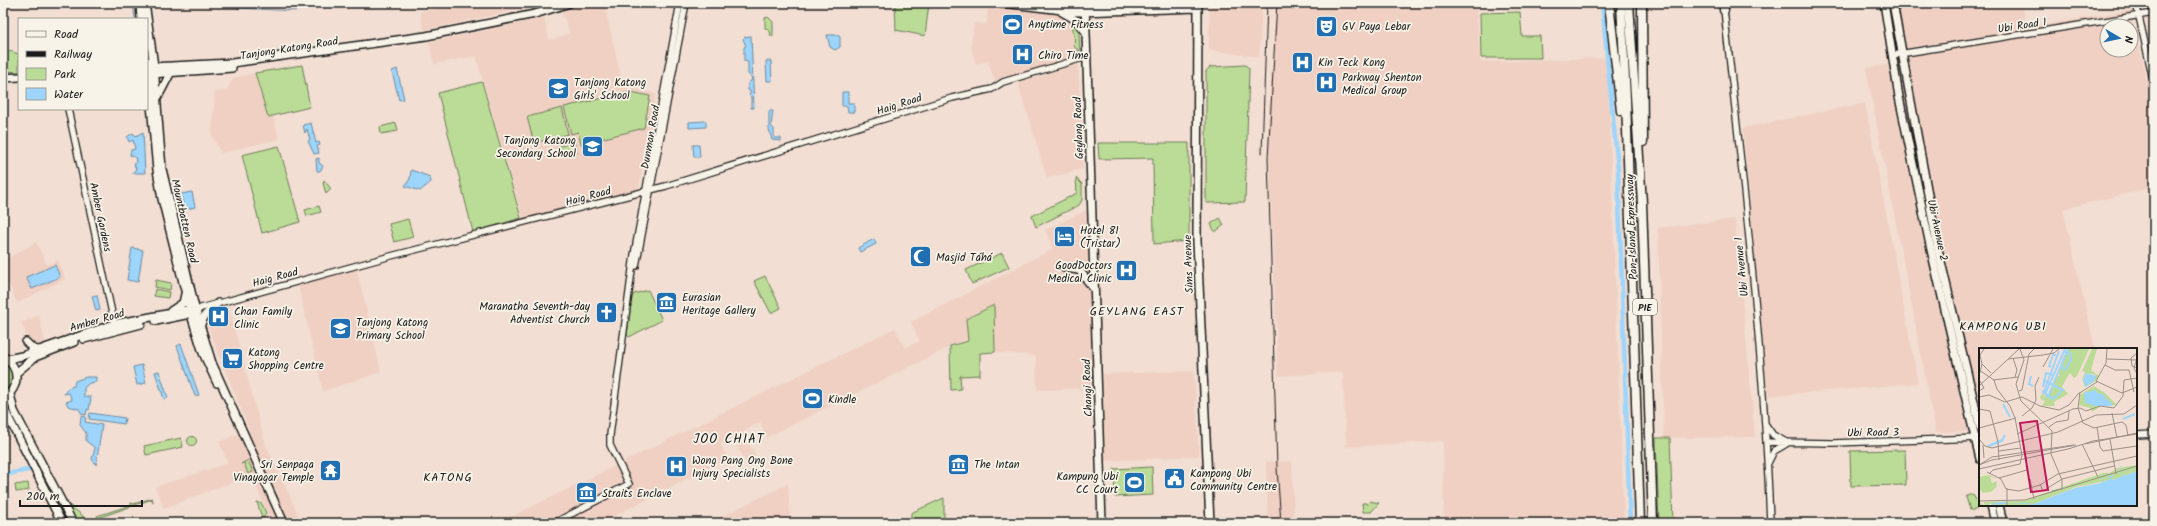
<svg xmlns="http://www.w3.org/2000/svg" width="2157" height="526" viewBox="0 0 2157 526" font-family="Kalam,sans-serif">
<rect width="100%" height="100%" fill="#f2ded2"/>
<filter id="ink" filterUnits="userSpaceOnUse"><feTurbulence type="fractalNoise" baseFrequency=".025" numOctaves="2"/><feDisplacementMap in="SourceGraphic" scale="8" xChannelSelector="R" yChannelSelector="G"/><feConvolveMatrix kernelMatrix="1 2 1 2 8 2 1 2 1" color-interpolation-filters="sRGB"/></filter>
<g filter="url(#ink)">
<path fill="#efd0c3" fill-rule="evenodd" d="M464,3H550L424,30L420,12Z
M585,3H604L623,86L656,94L639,187L636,190L523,219L476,56L434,64L429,42L544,18L549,40L557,38L570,33L562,12Z
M1000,3H1078L1081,57L995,81L988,61L976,64L971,47L974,23L986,24L988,9L999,10Z
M1210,3H1262L1259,57L1209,50Z
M1278,3H1476L1480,62L1607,58L1624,523H1444L1443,441L1346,447L1343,372L1278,376L1268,124Z
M1898,3H2022L2026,28L2130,10L2154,107V187L2063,209L2095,349H1980V431L1936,432L1866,68L1908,62ZM2107,26H2131V50H2107Z
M1078,64L1083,169L1047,178L1018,83Z
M255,73L268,117L273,116L279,139L221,153L212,135L215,92L227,91L233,78Z
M1865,103L1918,383L1768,396L1743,128Z
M1087,210L1094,388L1037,390L1036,356L995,352L993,306L966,319L968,338L767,437L760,422L743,432L756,456L746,463L733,438L720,444L728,458L600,523H499L895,328L905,348L920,341L911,322L1053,249L1045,230Z
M1735,219L1755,437L1664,438L1658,228Z
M36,242L47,265L58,260L65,279L17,303L9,284L3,287V261Z
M355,269L357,271L381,372L323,391L298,285Z
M228,305L265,443L302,523H272L251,475L164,508L155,487L228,463L219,442L249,429L207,324L211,314Z
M39,315L45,342L34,345L30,342L21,323Z
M1194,371L1199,456L1105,461L1103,374Z
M1292,461L1294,523H1268L1266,462Z
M788,484L790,523H713L712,521Z"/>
<path fill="#bbdc96" stroke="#6c7c59" d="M895,3H929L925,36L896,30Z
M1520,12L1522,36H1540L1541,58H1481L1480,13Z
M768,17L773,22V35L771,37L770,31L765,28V18Z
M1072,22H1074L1079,34L1080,53L1074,46C1076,38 1072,29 1072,22Z
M3,49L19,54V72L3,71Z
M302,65L310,107L268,117L255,73Z
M1245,65L1249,68L1245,202L1206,203V71L1210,67Z
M482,82L521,218L473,232L438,93Z
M631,92L650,96L644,128L581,144L578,132L571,134L564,107Z
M562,108L568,134L534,143L527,117Z
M396,123L398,131L381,134L380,127Z
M574,142L577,153L560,157L557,147Z
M1098,143H1189V241L1154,244L1153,158L1099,159Z
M279,146L300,222L262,233L242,155Z
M1076,178L1082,184V200L1079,205L1036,227L1032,216L1077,193Z
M324,180L331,189L326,194L323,183Z
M319,206L321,212L307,216L305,210Z
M1220,218L1224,225L1215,232L1211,224Z
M408,219L413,237L394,242L389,224Z
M1002,253L1009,267L972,284L966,270Z
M765,276L781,308L771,313L754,281Z
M156,280L171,283L170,290L155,287Z
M155,289L169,292L168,298L154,296Z
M648,290L662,320L629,337L627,335L632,297L634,294Z
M994,305L995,352L980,353V375L960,376L961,389L951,390L950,346L968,341L966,319Z
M3,361C17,370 15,384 3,394Z
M187.5 441a4.5 4.5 0 1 1 9 0a4.5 4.5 0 1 1-9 0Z
M181,438L183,447L146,455L144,446Z
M1656,438H1670L1673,523H1659Z
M1905,450L1906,485L1851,486L1850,451Z
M248,460L253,472L248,474L244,463L241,464Z
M1152,467L1153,495L1115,497L1114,469Z
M28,483L29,490L16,492L15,485Z
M1969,495H1973L1978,503L1976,510H1970L1966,497Z
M152,498L153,502L152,499L98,518L97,516L131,505V503L134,504Z
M944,498V520H911V513Z
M1370,501L1379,503L1371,512H1363L1362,503H1366L1367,505Z
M257,502L262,504L266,513L264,517L262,518Z
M68,504L83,516L87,523H76Z"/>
<path fill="#9dd5fc" stroke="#698ba2" d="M827,35H838L840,37V47L835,50L830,47Z
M751,36L754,108H751V97L749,95L751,92L748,90V83L751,81L752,78L748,74V62L744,61V47L746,46L743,39L745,37Z
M766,61H771L772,81H767Z
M397,69L404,99L399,100L392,71Z
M842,92H848V103H854V112H848L847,106H842Z
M769,111H773L771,126L774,129V138H781V141L772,140L769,129Z
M706,121V127L689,128V122Z
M311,123L316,143L319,142L320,145L317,146L319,153L314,154L308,141L310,140L307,129L305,133L303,125Z
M143,132L145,173H132L136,169L134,164L136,163L135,157L130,155L131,150L135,149L133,140L129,142L127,137L133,133L136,136Z
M699,145L700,157H694L693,145Z
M316,159L319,158V163L323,166L320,171H317Z
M411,170L430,177L431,182L420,191L405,186L410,179Z
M192,192L195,207L184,210L181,194Z
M874,239L876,244L860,252L858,248Z
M132,248L143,250L138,282L127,280Z
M55,265L60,277L32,289L26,277Z
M97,295L100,310L96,311L92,296Z
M181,344L199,395L195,396L177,346Z
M142,365L146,383L137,385L133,367Z
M159,371L168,398L164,399L155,372Z
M86,377H96V382L89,383L84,388V397H91L89,410L87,409L86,415L82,414L79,409L68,406L66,402L72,400L69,393L64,394L68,388L74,386L75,381Z
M90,413L125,418L124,424L89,419Z
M81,416L86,417L85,422L102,425L96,465L92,459L95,448L86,441V433L80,425Z"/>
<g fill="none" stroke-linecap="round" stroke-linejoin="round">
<path stroke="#698ba2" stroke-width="1" d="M133,3L135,19
M237,8L296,11"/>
<path stroke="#9dd5fc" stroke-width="4.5" d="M1602,3L1618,169L1630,523
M3,475L28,470"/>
<defs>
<path id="minor" d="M2136,3L2154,84
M1724,10C1743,180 1764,352 1770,523
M1893,55L2154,13
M68,109L115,327
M636,266L686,3
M196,312L201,308L391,256L666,186L952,98L992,89L1003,82L1086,57
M1766,425L1773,435L1786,442
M2136,435L2154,434
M1766,442L1833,443L1980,438
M1768,463L1774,451L1786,444
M554,523L629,484L610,445V435L634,255L680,3"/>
<path id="major" d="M140,3L141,19
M142,3L146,10L154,66L162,169L195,308L212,363L284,523
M1002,3L1079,12L1198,8
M1085,3L1102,523
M1198,3L1197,241L1210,523
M1884,3L1899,97L1931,250L1980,459
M1893,3L1938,249L1980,427
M1043,4L1079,6L1132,3
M1062,12L1076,20L1086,32
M147,61L157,170L162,199L192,318L203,353L217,383
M151,67L232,63L426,36L535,14L570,3
M151,74L232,68
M3,78L19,77
M158,97L171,72
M1064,268L1079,270L1094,289
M171,311L183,303L185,294
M156,321L185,315
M200,326L205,315L218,303
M84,339L141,324
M26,342L33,349L38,350
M7,359L22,356L114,324L193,309
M16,373L35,357L74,342
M10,394L14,411L73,523
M3,398C19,389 21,369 5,358
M3,407L62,523
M1991,505L1995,523
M1999,505L2003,523"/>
<path id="highway" d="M1609,3L1621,111
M1621,3L1626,99L1640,523
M1629,3L1642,203L1653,523
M1642,3L1643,142
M1724,3V10"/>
</defs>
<use href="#minor" stroke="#1c1c1c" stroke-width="8"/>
<use href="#major" stroke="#1c1c1c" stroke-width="10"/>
<use href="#highway" stroke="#1c1c1c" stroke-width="11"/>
<use href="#minor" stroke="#f7f3e8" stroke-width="5.5"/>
<use href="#major" stroke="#f7f3e8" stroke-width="7"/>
<use href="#highway" stroke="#f7f3e8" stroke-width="8"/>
<path stroke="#1c1c1c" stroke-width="1" d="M1277,3L1268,158L1277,468L1281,523
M1262,153L1267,3"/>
</g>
</g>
<defs>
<symbol id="stadium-square" viewBox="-11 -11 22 22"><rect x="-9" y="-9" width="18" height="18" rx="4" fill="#1f6fb2" stroke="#f7f3e8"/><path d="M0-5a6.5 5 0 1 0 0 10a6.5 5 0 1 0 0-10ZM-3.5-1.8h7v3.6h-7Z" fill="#fff"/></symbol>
<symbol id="theatre-square" viewBox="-11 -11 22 22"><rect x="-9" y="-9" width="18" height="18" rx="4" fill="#1f6fb2" stroke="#f7f3e8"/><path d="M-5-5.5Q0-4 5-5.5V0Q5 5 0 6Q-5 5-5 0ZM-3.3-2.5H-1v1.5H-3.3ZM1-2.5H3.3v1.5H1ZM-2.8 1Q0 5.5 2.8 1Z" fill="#fff"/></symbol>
<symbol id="hospital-square" viewBox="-11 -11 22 22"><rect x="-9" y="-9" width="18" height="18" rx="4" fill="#1f6fb2" stroke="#f7f3e8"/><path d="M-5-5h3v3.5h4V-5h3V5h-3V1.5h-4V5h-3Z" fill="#fff"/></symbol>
<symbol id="school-square" viewBox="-11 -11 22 22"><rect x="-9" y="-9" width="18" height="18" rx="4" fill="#1f6fb2" stroke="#f7f3e8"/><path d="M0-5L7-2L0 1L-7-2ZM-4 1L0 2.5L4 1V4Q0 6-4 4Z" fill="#fff"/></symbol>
<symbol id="hotel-square" viewBox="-11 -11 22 22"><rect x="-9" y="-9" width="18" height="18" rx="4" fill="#1f6fb2" stroke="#f7f3e8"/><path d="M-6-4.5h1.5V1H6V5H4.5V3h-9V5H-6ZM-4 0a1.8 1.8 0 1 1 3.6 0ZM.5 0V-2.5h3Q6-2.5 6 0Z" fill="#fff"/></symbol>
<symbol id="mosque-square" viewBox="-11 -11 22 22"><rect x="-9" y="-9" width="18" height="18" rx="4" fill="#1f6fb2" stroke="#f7f3e8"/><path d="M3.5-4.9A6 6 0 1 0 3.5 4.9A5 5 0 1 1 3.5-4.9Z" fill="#fff"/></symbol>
<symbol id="museum-square" viewBox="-11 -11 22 22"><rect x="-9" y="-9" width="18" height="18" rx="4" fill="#1f6fb2" stroke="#f7f3e8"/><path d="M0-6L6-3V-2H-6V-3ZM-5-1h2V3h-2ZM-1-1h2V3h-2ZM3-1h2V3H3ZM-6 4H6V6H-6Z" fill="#fff"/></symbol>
<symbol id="church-square" viewBox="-11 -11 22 22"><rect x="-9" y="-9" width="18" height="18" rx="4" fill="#1f6fb2" stroke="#f7f3e8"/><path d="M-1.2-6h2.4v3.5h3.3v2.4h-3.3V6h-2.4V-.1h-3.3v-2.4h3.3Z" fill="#fff"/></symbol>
<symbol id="supermarket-square" viewBox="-11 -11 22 22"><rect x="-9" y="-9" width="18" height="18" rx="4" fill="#1f6fb2" stroke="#f7f3e8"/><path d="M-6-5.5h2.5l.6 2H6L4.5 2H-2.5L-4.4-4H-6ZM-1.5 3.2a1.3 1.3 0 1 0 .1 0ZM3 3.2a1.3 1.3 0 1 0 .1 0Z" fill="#fff"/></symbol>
<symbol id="temple-square" viewBox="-11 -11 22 22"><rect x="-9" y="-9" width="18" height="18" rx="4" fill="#1f6fb2" stroke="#f7f3e8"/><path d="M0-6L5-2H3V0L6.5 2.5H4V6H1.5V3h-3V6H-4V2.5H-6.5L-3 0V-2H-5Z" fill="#fff"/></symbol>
<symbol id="civic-square" viewBox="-11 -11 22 22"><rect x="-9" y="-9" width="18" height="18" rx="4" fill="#1f6fb2" stroke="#f7f3e8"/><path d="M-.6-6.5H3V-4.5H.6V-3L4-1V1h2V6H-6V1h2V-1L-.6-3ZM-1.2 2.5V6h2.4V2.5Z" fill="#fff"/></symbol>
</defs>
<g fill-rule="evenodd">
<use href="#stadium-square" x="1000" y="12" width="25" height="25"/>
<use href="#theatre-square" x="1314" y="14" width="25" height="25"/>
<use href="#hospital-square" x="1010" y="42" width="25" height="25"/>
<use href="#hospital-square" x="1290" y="50" width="25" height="25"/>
<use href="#hospital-square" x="1314" y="70" width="25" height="25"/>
<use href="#school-square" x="546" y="76" width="25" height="25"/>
<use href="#school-square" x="580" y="134" width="25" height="25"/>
<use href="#hotel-square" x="1052" y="224" width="25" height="25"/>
<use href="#mosque-square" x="908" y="244" width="25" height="25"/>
<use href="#hospital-square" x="1114" y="258" width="25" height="25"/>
<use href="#museum-square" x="654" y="290" width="25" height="25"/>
<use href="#church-square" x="594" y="300" width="25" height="25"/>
<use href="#hospital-square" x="206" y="304" width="25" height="25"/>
<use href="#school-square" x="328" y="316" width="25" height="25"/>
<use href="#supermarket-square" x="220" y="346" width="25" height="25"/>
<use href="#stadium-square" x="800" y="386" width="25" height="25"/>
<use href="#museum-square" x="946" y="452" width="25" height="25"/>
<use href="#hospital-square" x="664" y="454" width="25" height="25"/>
<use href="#temple-square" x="318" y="458" width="25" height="25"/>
<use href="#civic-square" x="1162" y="466" width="25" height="25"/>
<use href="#stadium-square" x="1122" y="470" width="25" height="25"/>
<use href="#museum-square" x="574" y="480" width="25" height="25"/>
</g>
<g text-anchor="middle" stroke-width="3.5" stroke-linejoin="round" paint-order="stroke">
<rect fill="#f7f3e8" stroke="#5e5c59" stroke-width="1" x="1633" y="299" width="24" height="16" rx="3"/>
<g font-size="10" font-weight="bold" fill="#1c1c1c">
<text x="1645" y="311">PIE</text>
</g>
<g font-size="11" fill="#1c1c1c" stroke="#f7f3e8" text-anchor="start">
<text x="1028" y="28">Anytime Fitness</text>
<text x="1342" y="30">GV Paya Lebar</text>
<text x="1038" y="59">Chiro Time</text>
<text x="1318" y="66">Kin Teck Kong</text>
<text x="1342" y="81">Parkway Shenton<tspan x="1342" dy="13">Medical Group</tspan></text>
<text x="574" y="86">Tanjong Katong<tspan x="574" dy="13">Girls' School</tspan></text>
<text x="576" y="144" text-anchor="end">Tanjong Katong<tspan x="576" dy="13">Secondary School</tspan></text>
<text x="1080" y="234">Hotel 81<tspan x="1080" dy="13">(Tristar)</tspan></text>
<text x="936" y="261">Masjid Táhá</text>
<text x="1112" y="269" text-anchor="end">GoodDoctors<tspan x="1112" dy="13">Medical Clinic</tspan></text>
<text x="682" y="301">Eurasian<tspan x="682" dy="13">Heritage Gallery</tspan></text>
<text x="590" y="310" text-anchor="end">Maranatha Seventh-day<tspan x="590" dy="13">Adventist Church</tspan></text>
<text x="234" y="315">Chan Family<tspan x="234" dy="13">Clinic</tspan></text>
<text x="356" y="326">Tanjong Katong<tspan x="356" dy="13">Primary School</tspan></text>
<text x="248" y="356">Katong<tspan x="248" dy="13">Shopping Centre</tspan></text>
<text x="828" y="403">Kindle</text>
<text x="692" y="464">Wong Pang Ong Bone<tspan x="692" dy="13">Injury Specialists</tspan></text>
<text x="314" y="468" text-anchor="end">Sri Senpaga<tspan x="314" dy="13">Vinayagar Temple</tspan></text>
<text x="974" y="468">The Intan</text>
<text x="1190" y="477">Kampong Ubi<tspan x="1190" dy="13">Community Centre</tspan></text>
<text x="1118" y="480" text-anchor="end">Kampung Ubi<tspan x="1118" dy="13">CC Court</tspan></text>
<text x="602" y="497">Straits Enclave</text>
</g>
<g font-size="11" fill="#1c1c1c" stroke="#f7f3e8">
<text transform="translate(2022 25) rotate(-9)" y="4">Ubi Road 1</text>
<text transform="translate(289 48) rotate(-9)" y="4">Tanjong Katong Road</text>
<text transform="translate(899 104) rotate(-18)" y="4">Haig Road</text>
<text transform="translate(1078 128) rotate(-92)" y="4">Geylang Road</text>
<text transform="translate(650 137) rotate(-80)" y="4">Dunman Road</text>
<text transform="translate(588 196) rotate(-15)" y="4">Haig Road</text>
<text transform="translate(101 217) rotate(78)" y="4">Amber Gardens</text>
<text transform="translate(185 221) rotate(77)" y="4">Mountbatten Road</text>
<text transform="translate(1631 227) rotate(-92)" y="4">Pan-Island Expressway</text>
<text transform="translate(1938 230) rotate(78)" y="4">Ubi Avenue 2</text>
<text transform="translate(1188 264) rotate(-92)" y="4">Sims Avenue</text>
<text transform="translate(1741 267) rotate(-96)" y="4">Ubi Avenue 1</text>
<text transform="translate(275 277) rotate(-15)" y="4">Haig Road</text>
<text transform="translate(97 320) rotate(-16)" y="4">Amber Road</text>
<text transform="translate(1087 388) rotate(-92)" y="4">Changi Road</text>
<text transform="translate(1873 432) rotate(-1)" y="4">Ubi Road 3</text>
</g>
<g font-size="12" letter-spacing="1" fill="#1c1c1c" stroke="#f7f3e8">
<text x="1137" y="315">GEYLANG EAST</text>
<text x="2003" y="330">KAMPONG UBI</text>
<text x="448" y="481">KATONG</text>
</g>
<g font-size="13" letter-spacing="1" fill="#1c1c1c" stroke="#f7f3e8">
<text x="729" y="443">JOO CHIAT</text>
</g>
</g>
<g transform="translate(1979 348)">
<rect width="158" height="158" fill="#f2ded2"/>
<path d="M90,1H110L98,28L95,30L91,25L87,31L83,39L89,46L75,54L76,58H63L66,53L63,52L61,50L62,47L66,45L63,52L66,47L69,49L78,28H81L79,24ZM113,1H118L112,22L120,28L117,33L106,39L103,31L106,24L103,23ZM107,25L117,27L107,38L104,32ZM115,38L126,45L138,57L122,58L113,64L111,60L100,57L101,47ZM158,117V123L137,131L97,139L52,157H13L11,155L10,157H0V154L5,157L8,155L5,156V154L43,153L124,125H131L138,120ZM9,127L18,130L11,129L13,135L18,133L17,139L23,134L12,144L4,145L0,141V129Z" fill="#bbdc96" fill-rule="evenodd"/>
<path d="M107,25L117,28L115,33L107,39L104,33ZM117,42L118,45L124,46L127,51L132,54L133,58H116L106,55L105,45ZM139,112L145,128L158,123V157H48L51,156H28L50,155L52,157L96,140L122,135L124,133L123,123L125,134L131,131L129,128H135L131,131L134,132L144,128Z" fill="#9dd5fc"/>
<path fill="none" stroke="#9dd5fc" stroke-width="2" d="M72,19L70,18L74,7H77M81,19L87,21L92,12L91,5L84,3M52,28L50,36L54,38M64,39L67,25L74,27M63,43L74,51L84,42L64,32M64,46L80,3M66,46L86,1M67,47L69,49L89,1M24,56L31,69M144,71L156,66M9,98L23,92L26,87L23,93L10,98M14,156L27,155"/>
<path fill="none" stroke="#9c9089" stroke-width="1" d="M41,1L45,12L37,36L42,53L73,83L72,106L83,132V141L73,143M128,1L127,15L117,33L143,45L158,39M158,5L152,10L153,18L158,20M34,10L38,22L36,29M158,10L155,20L158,26M29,11L64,7L75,5L80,1M128,11L158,12M3,16L12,25M126,17L136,22H150L155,44M64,19L74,1M0,22L15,32L18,41L31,58L36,70L43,107L41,116L14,122L10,126M0,28L3,16L1,7L5,1M14,32L39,29M0,38L40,1M0,43L5,40L1,33M40,43L43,42L50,6L55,1M101,44L99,60L104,75L115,80L143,74L147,77L149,88M0,49L10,47L26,54L43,49L61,58L80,62L90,57L99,46L118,34M0,61L11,63L19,94L20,112M133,65L138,90M43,68L53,60L57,52L56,38L60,29M70,79L77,74L89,72L90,63M118,79L121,99L124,103L158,98M0,80L37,70M38,86L94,61L101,60L107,63L121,58L135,60L144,48L145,32L158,30M0,91L6,98L13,100L79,84L117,67L145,66L158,57M131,91L137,126M103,96L119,129M106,96L158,85M4,97L5,110M20,103L42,100M47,108L48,123M0,117L13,112L97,97M0,117L13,109L95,97M0,121L89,101L114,93L158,86M8,124L22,131L27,141L40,143L61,137L79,126L158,108M20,130L48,122M51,131L55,151M61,136L64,143L83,131L135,118M0,153L46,152L158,118M28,157V140"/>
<path fill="#c2185b" fill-opacity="0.15" stroke="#c2185b" stroke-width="2" d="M58,73L69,142L52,144L41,75Z"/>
<rect width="158" height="158" fill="none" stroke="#1c1c1c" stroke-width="2"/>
</g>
<rect width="2157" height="526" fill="none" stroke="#f7f3e8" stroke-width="16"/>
<rect x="8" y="8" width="2141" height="510" fill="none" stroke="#1c1c1c" stroke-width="1.5" filter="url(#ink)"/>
<rect x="18" y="18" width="130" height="92" fill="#f7f3e8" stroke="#9f9d96"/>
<rect x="26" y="31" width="20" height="6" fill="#f7f3e8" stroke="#9f9d96"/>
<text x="54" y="38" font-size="12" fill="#1c1c1c">Road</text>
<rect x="26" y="51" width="20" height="6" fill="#1c1c1c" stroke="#9f9d96"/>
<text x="54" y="58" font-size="12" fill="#1c1c1c">Railway</text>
<rect x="26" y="68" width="20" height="12" fill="#bbdc96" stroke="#9f9d96"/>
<text x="54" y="78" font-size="12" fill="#1c1c1c">Park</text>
<rect x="26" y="88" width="20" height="12" fill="#9dd5fc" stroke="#9f9d96"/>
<text x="54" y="98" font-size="12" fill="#1c1c1c">Water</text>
<g transform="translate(2119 38) rotate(99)"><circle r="19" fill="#f7f3e8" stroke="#9f9d96"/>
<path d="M0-3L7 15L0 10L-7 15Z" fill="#1f6fb2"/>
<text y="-6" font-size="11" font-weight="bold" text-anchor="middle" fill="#1c1c1c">N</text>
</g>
<path d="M20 500v6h122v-6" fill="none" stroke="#1c1c1c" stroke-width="2"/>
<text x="26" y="500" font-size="12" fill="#1c1c1c" stroke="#f7f3e8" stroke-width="3" paint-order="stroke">200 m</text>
</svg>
